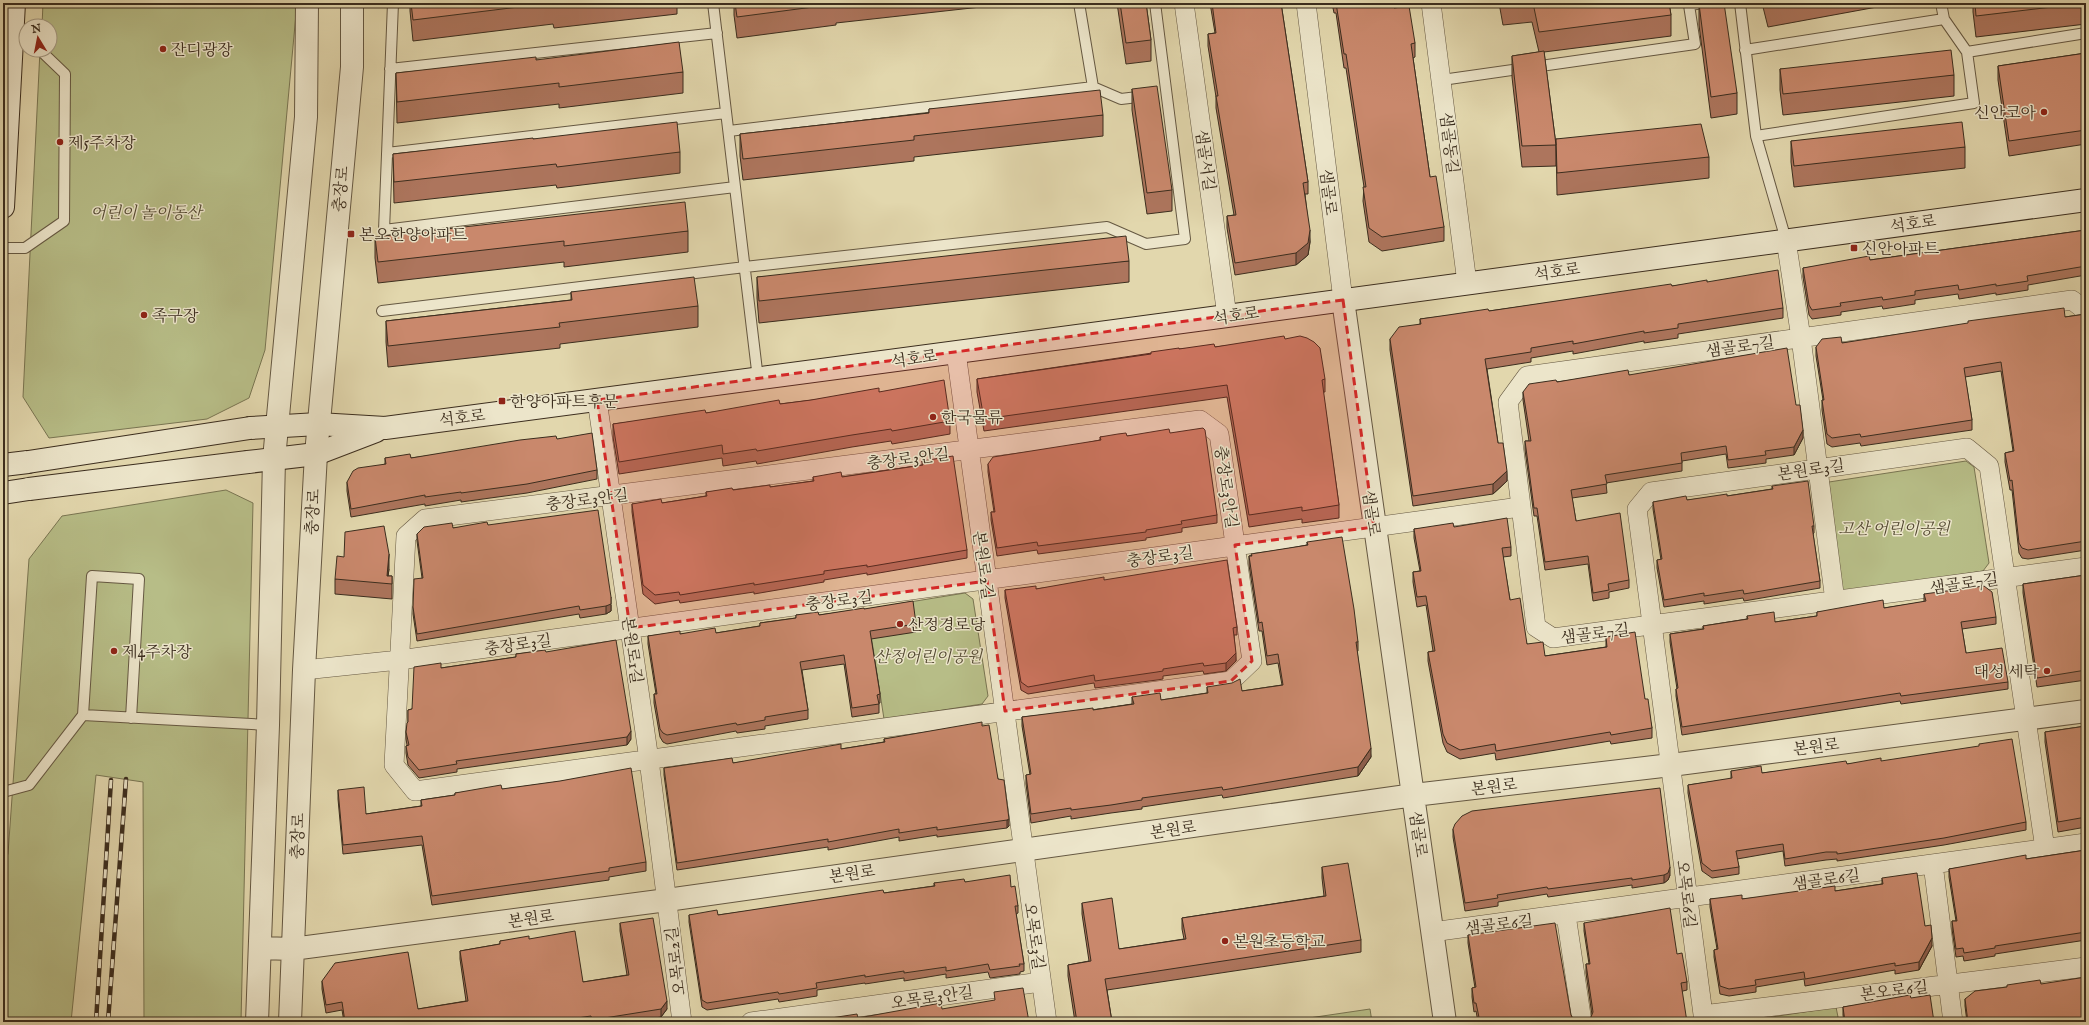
<svg xmlns="http://www.w3.org/2000/svg" width="2089" height="1025" viewBox="0 0 2089 1025" font-family="'IM FELL English','Noto Serif KR',serif">
<rect width="100%" height="100%" fill="#e2d7ad"/>
<filter id="stains"><feTurbulence type="fractalNoise" baseFrequency=".005" numOctaves="4"/><feColorMatrix values="0 0 0 0 .2 0 0 0 0 .09 0 0 0 0 .02 0 0 0 .5 -.17"/></filter>
<radialGradient id="worn" r=".72"><stop offset=".6" stop-color="#630" stop-opacity="0"/><stop offset="1" stop-color="#630" stop-opacity=".3"/></radialGradient>
<path fill="#b7bd87" stroke="#797552" d="M43,3H297L265,350L249,398L207,419L49,438L23,397L40,50H50V26H42Z
M1966,461L1974,467L1989,563L1983,571L1846,592L1838,587L1829,482Z
M226,490L253,503L241,1022H144L143,782L96,775L71,1022H3V863L8,854L29,559L62,516Z
M965,593L973,599L988,696L982,704L884,719L867,609Z
M1836,1007L1839,1022H1740Z
M1370,1009L1372,1022H1282Z"/>
<g fill="none" stroke-linecap="round" stroke-linejoin="round">
<defs>
<path id="service" d="M393,3L384,230L735,187
M713,3L758,379
M1079,3L1093,87L1121,99L1146,96
M1740,3L1756,136L1786,240
M1941,3L1944,19L1967,52L2086,33
M1745,50L1944,19
M390,69L717,33
M1442,80L1695,44L1689,5L1704,3
M729,131L1093,87
M1756,136L1974,103L1967,52
M387,153L726,113
M3,248H25L64,221L65,74L40,50
M382,311L745,267L1107,227L1146,244L1185,239L1155,3
M83,715L92,576L139,579L131,718
M3,792L29,785L83,715L268,725"/>
<path id="minor" d="M1184,3L1227,316
M1306,3L1343,300
M1431,3L1467,283
M1786,240L1801,338L1835,601
M2086,311L2072,300L1527,376L1508,402L1536,627L1553,638L2086,567
M956,352L1047,1022
M597,400L649,760L682,1022
M1200,420L1219,434L1252,661L1231,681L415,791L394,765L406,536L425,519Z
M304,670L399,660L1520,507
M1933,864L1953,1022
M1566,915L1582,1022
M1432,932L2086,843
M1703,1015L2086,967
M751,1022L1041,982
M1704,1022L1637,509L1651,492L1967,448L1989,466L2045,849"/>
<path id="tertiary" d="M1343,300L1445,1022
M261,948L292,949L667,900L1414,795L1671,765L2086,711
M257,1022L268,725L274,459L306,117L307,3
M290,1022L304,670L316,454L352,67V3"/>
<path id="secondary" d="M3,207L14,3
M250,428L318,424L385,428L1227,316L2086,200
M248,462L316,454L376,431
M3,465L28,462
M3,493L29,489"/>
</defs>
<use href="#service" stroke="#655842" stroke-width="12"/>
<use href="#minor" stroke="#655842" stroke-width="20"/>
<use href="#tertiary" stroke="#655842" stroke-width="24"/>
<use href="#secondary" stroke="#3b2d1e" stroke-width="24"/>
<use href="#service" stroke="#ece5ca" stroke-width="10"/>
<use href="#minor" stroke="#ece5ca" stroke-width="19"/>
<use href="#tertiary" stroke="#ece5ca" stroke-width="22"/>
<use href="#secondary" stroke="#ece5ca" stroke-width="22"/>
<defs>
<path id="rail" d="M96,1022L111,780
M108,1022L126,779"/>
</defs>
<use href="#rail" stroke="#3b2d1e" stroke-width="4.5"/>
<use href="#rail" stroke="#ece5ca" stroke-width="3" stroke-dasharray="9" stroke-linecap="butt"/>
<defs>
<path id="secondary-bridge" d="M28,462L250,428
M29,489L248,462"/>
</defs>
<use href="#secondary-bridge" stroke="#3b2d1e" stroke-width="24" stroke-linecap="butt"/>
<use href="#secondary-bridge" stroke="#ece5ca" stroke-width="22"/>
</g>
<path fill="#ad755d" stroke="#3b2d1e" d="M410,3H677V14L554,28L553,24L413,41L410,11Z
M734,3H1017L836,23V25L737,38L734,15Z
M1117,3H1146L1151,40V61L1126,64Z
M1210,3H1281L1308,182V194H1305L1310,242L1308,255L1296,265L1235,275L1227,228V216L1234,215L1216,108V97L1208,46V34L1215,33Z
M1332,3H1393L1394,8L1415,43V57L1413,58L1430,177L1444,227V241L1382,251L1369,242L1363,201L1364,187L1346,68H1344L1336,13H1334Z
M1499,3H1669L1671,15V36L1544,52L1556,145V166L1522,167L1512,77V56L1539,52L1532,22L1503,25Z
M1762,3H1877V7L1768,27Z
M1973,3H2086V24L1976,37L1973,12Z
M1699,4L1737,93V114L1711,118L1699,25Z
M2086,53V144L2009,156L1998,80V66Z
M536,60L683,72V93L559,108V104L397,123L396,73Z
M1780,69L1954,75V96L1783,115L1780,90Z
M1132,89L1172,190V211L1147,214L1132,110Z
M929,109L1103,115V136L914,157V161L743,180L740,156V134L929,113Z
M533,139L680,152V173L557,188L556,185L394,203L393,154Z
M1556,139L1709,157V178L1557,195Z
M1791,141L1965,147V168L1794,187L1791,162Z
M2086,230V275L2028,285V290L1996,295V293L1959,299L1958,294L1915,300V304L1883,309L1882,306L1841,312V315L1812,319L1809,315L1803,277V268L1870,260Z
M688,231V252L564,267V262L378,283L375,258V237Z
M1129,261V282L759,323L757,298V277Z
M1707,282L1783,308V318L1678,334V338L1644,343V341L1573,354V351L1531,358V362L1487,369L1498,443L1507,481L1493,494L1413,506L1390,350V339L1420,324V319L1489,311L1672,286Z
M571,292L698,306V327L560,344V348L388,367L386,342V321L571,300Z
M2086,314V550L2028,559L2022,558L2019,553L2012,490H2010L2005,462V453L2013,451L2001,371L1965,377L1972,420V430L1861,446L1860,443L1832,447L1827,444L1822,410V400H1823L1816,356V347L1842,343L2065,317Z
M1285,339L1325,379V392H1323L1339,505V518L1302,523V519L1249,527L1227,397L984,431L977,392V379L1179,349L1215,347Z
M1629,375L1796,405L1803,438L1794,455L1766,459V463L1728,468L1726,454L1682,461V471L1606,483L1607,493L1572,498L1576,521L1629,580V588L1609,592V598L1593,601L1588,564L1545,570L1537,516H1534L1525,450V441H1529L1523,400V392L1557,382Z
M879,392L950,421V434L892,444L891,441L852,447L757,464L756,461L723,466L722,458L619,474L613,437V424L706,413L780,404Z
M1170,433L1217,515V523L1182,528V532L1146,538V540L1038,554L1037,550L997,556L991,520V512H994L988,472V464L1100,440V437L1127,436Z
M557,439L597,470V479L527,493L461,502V500L425,506V504L351,517L347,491V482L385,464V458H411Z
M922,461L967,550V558L867,575V573L824,580V582L754,594V592L680,603L679,600L655,604L643,594L632,512V504L662,503L706,496V492L770,487L813,481V477H842L922,465Z
M1772,486L1814,526V533L1813,534L1820,581V588L1744,601L1743,598L1704,604V601L1664,607L1657,568V560H1661L1653,509V502L1687,500L1727,496L1772,489Z
M488,525L611,605V611L606,614L580,618L579,614L417,641L413,614V607L422,578L417,541V534L453,528Z
M1454,527L1511,547V556L1503,557L1510,600L1527,644L1545,656L1606,647V637L1645,699L1652,728V738L1611,744L1610,741L1496,760L1495,753L1460,759L1447,752L1443,743L1428,661V652L1433,651L1426,605L1417,607L1413,582V572L1420,571L1414,538V529Z
M1307,542L1358,642V651H1357L1371,757L1358,776L1223,798L1222,795L1142,807V809L1111,813L1071,819V816L1031,823L1026,784V775H1030L1022,726V717L1093,710L1132,704V697L1161,700L1207,693V687L1242,691L1282,685L1278,663L1267,665L1262,631H1259L1249,565V556L1307,545Z
M389,569L388,576H392V599L335,594V579Z
M2086,575V680L2037,687L2023,593V584Z
M1104,580L1237,627V635H1234L1236,661L1226,671L1204,674L1203,671L1163,676V679L1157,680L1095,688L1094,683L1028,694L1021,690L1005,598V590L1036,589Z
M1924,594L1996,617V624L1962,629L1966,653L2008,682V689L1901,704L1900,701L1682,735L1676,696V689H1677L1670,642V634L1703,629V626L1747,619V616L1775,622L1817,616V612L1884,608L1924,602Z
M864,609L916,624V632L871,639L880,694V703H879V713L852,717L844,664L802,670L808,710V719L765,726V729L737,733L736,731L667,744L663,742L660,737L654,703V694H656L648,644V636L680,634L716,633L760,626V623L796,618V615H819Z
M546,652L631,739L627,745L457,769V772L419,778L408,765L406,753V746L407,745L406,739V732L408,722V710L412,709L441,668L516,657V654Z
M982,726L998,779L1009,826L1007,828L937,837V835L899,841V837L828,850V847L677,870L664,775V768L733,763L841,749L884,742V739Z
M2086,726V827L2058,832L2045,742V732Z
M1881,761L2026,822V830L1944,845L1837,861V859L1826,860L1785,866L1783,851L1737,859L1739,867V874L1712,878L1702,871L1688,793V785L1731,779V771L1762,773L1847,764Z
M502,789L646,862V871L609,877V880L432,905L422,845L343,854L338,799V790L366,814L421,806V800L455,795V793Z
M1453,829L1670,875L1668,880L1664,883L1632,888V885L1548,897L1547,894L1498,902V906L1465,911L1453,837Z
M2086,850V940L1995,954V956L1964,961L1963,956L1956,957L1952,929V921H1956L1949,877V869L2026,859Z
M1322,867L1361,940V952L1107,990L1112,1022H1075L1068,976V965L1089,961L1082,914V903L1119,949L1184,939L1182,929V918L1324,896L1322,878Z
M1882,878L1925,926L1932,946L1919,970L1895,974V970L1805,986L1804,979L1756,987V992L1729,996L1720,994L1714,957V950L1717,949L1710,907V899H1742L1835,891L1882,884Z
M965,882L1011,887L1018,906V913L1016,914L1024,964V971L1020,972V974L990,978L988,972L946,978V974L904,981V978L865,984V983L817,990V996L779,1002L778,999L707,1010L702,1007L689,922V915H718L884,893L934,886V883Z
M620,923L667,1009L661,1017L630,1022H344L342,1010L326,1013L322,989V981L418,1009L466,1001L460,959V951L500,944V941L529,939L583,982L627,975L620,931Z
M1584,923L1677,954L1687,982V990L1683,991L1589,1022L1592,1015L1586,973V964H1589L1584,931Z
M1468,935L1571,1015L1574,1021L1577,1022H1478L1476,1011L1474,1012L1472,997V988H1475L1468,943Z
M2041,984L2086,1022H1967L1965,1006V999Z
M1911,998L1934,1022H1844L1843,1015V1007Z"/>
<path fill="#8d5f4c" stroke="#3b2d1e" d="M1310,230V242L1308,255L1296,265V253Z
M1803,430V438L1794,455V447Z
M1507,471V481L1493,494V484Z
M389,554V569L387,584V576Z
M611,597V611L606,614V606Z
M1236,653V661L1226,671V663Z
M631,731V739L627,745V737Z
M1371,748V757L1358,776V767Z
M1009,819V826L1007,828V820Z
M1670,867V875L1668,880L1664,883V875Z
M1932,938V946L1919,970V962Z
M667,1001V1009L661,1017V1009Z"/>
<path fill="#c9886c" stroke="#3b2d1e" d="M411,3H551L413,20Z
M553,3H591L554,7Z
M735,3H836V4L737,17Z
M1120,3H1146L1151,40L1126,43Z
M1212,3H1281L1308,182L1303,183L1310,230L1308,243L1296,253L1235,263L1227,216L1236,215L1216,96H1218L1208,34L1216,33Z
M1336,3H1393L1394,8L1409,6L1415,43L1411,44L1430,177L1436,176L1444,227L1382,237L1369,228L1363,187H1366L1346,54H1344Z
M1503,3H1516L1503,4Z
M1533,3H1669L1671,15L1539,32Z
M1705,3H1724L1737,93L1711,97L1699,4Z
M1767,3H1785L1768,6Z
M1975,3H2086L1976,16Z
M679,42L683,72L559,87V83L397,102L396,73L536,57V60Z
M1951,50L1954,75L1783,94L1780,69Z
M1544,51L1556,145L1522,146L1512,56Z
M2086,53V130L2009,141L1998,66Z
M1157,86L1172,190L1147,193L1132,89Z
M1100,90L1103,115L914,136V140L743,159L740,134L929,113V109Z
M677,122L680,152L557,167L556,164L394,182L393,154L533,138V139Z
M1962,122L1965,147L1794,166L1791,141Z
M1701,124L1709,157L1557,173L1556,139Z
M685,202L688,231L564,246V241L378,262L375,237Z
M2086,230V266L2027,276L2028,281L1996,286V284L1959,290L1958,285L1915,291V295L1883,300L1882,297L1840,303L1841,306L1812,310L1809,305L1803,268L1869,256L1870,260Z
M1126,236L1129,261L759,301L757,277Z
M1778,270L1783,308L1678,324V328L1644,333V331L1573,344V341L1531,348V352L1485,359L1498,443H1503L1507,471L1493,484L1413,496L1390,339L1399,327L1421,324L1420,319L1448,315L1488,309L1489,311L1671,284L1672,286L1707,280V282Z
M694,277L698,306L559,323L560,327L388,346L386,321L572,300L571,292Z
M2064,308L2065,317L2086,314V541L2028,550L2022,548L2019,543L2012,480L2010,481L2005,453L2014,451L2001,362L1964,368L1972,420L1861,437L1860,434L1832,438L1827,434L1822,400H1824L1816,347L1822,339L1841,337L1842,343L1968,323V321Z
M1284,336L1285,339L1300,336L1307,338L1314,342L1320,348L1325,379L1322,380L1339,505L1302,511V507L1249,515L1227,385L984,419L977,379L1151,354V352L1179,348V349L1214,344L1215,347Z
M1787,348L1796,405H1800L1803,430L1794,447L1765,451L1766,455L1728,460L1726,446L1681,453L1682,463L1605,475L1607,484L1571,490L1576,521L1620,513L1629,580L1608,584L1609,590L1593,593L1588,556L1545,562L1537,508H1534L1525,441H1531L1523,392L1529,384L1556,380L1557,382L1628,370L1629,375Z
M944,380L950,421L892,431L891,429L852,435L757,451L756,449L723,454L722,445L619,462L613,424L705,410L706,413L779,400L780,404L811,400L879,388V392Z
M1203,428L1205,430L1217,515L1181,521L1182,524L1146,530V532L1038,546L1037,542L997,548L991,512H995L988,464L993,457L1101,440L1100,437L1118,434L1126,433L1127,436L1169,429L1170,433Z
M592,433L597,470L527,484L461,493V492L425,497V495L351,509L347,482L353,471L358,468L386,464L385,458L410,454L411,458L520,440L556,436L557,439Z
M953,456L967,550L867,567V565L824,571V574L754,585V583L680,595L679,592L655,595L643,585L632,504L661,499L662,503L707,496L706,492L732,488L733,490L770,485V487L814,481L813,477L841,472L842,477L923,465L922,461Z
M1808,481L1814,526H1812L1820,581L1744,594L1743,590L1704,596V593L1664,600L1657,560L1662,559L1653,502L1686,496L1687,500L1727,494V496L1773,489L1772,486Z
M598,510L611,597V604L606,606L580,610L579,606L417,634L413,607L414,579L423,578L417,534L424,527L452,523L453,528L487,522L488,525Z
M1507,518L1511,547L1502,548L1510,600L1520,598L1527,644L1543,642L1545,656L1607,647L1606,637L1635,632L1645,699H1648L1652,728L1611,735L1610,732L1496,751L1495,744L1460,750L1447,743L1443,734L1428,652L1435,651L1426,596L1417,597L1413,572L1421,571L1414,529L1453,523L1454,527Z
M384,526L389,554L387,576H392V584L335,579L337,556L344,557L345,532Z
M1342,537L1354,609L1358,642H1356L1371,748L1358,767L1223,790L1222,787L1142,798V800L1111,805L1071,810V808L1031,814L1026,775L1031,774L1022,717L1093,708V710L1134,704L1132,697L1160,693L1161,700L1208,693L1207,687L1232,683L1240,679L1242,691L1283,685L1278,654L1267,656L1262,622L1259,623L1249,556H1252L1251,554L1308,545L1307,542Z
M1227,560L1237,627L1233,628L1236,653L1226,663L1204,666L1203,663L1163,669V671L1157,672L1095,681L1094,675L1028,687L1021,682L1005,590L1036,586V589L1104,577V580Z
M2086,575V670L2037,678L2023,584Z
M1984,586L1992,592L1996,617L1961,622L1966,653L2002,648L2008,682L1901,696L1900,693L1682,727L1676,689L1678,688L1670,634L1704,629L1703,626L1748,619L1747,616L1774,612L1775,622L1817,616V612L1883,600L1884,608L1926,601L1924,594Z
M913,601L916,624L870,631L880,694L877,695L879,704L852,708L844,655L800,662L808,710L765,717V720L737,725L736,723L667,735L663,733L660,729L654,694H657L648,636L680,631V634L715,628L716,633L760,626V623L796,618V615L818,612L819,615L864,608V609Z
M616,640L631,731L627,737L456,761L457,764L419,770L408,757L406,746L409,745L406,732L407,723L408,722V710L412,709L414,667L441,663V668L516,657V654L545,650L546,652Z
M982,722V726L989,725L998,779L1004,780L1009,819L1007,820L937,830V827L899,833V829L828,842V839L677,863L664,768L732,758L733,763L841,744V749L885,742L884,739Z
M2086,726V817L2058,822L2045,732Z
M2012,739L2026,822L1944,838L1837,854V852H1826L1785,859L1783,844L1736,851L1739,867L1712,871L1702,863L1688,785L1732,778L1731,771L1761,766L1762,773L1846,761L1847,764L1881,758V761L1979,746V744Z
M631,768L646,862L609,868V871L432,896L422,836L343,845L338,790L364,787L366,814L422,806L421,800L455,795V793L501,785L502,789L560,781Z
M1660,788L1670,867L1668,873L1664,875L1632,880V878L1548,889L1547,887L1497,895L1498,898L1465,903L1453,829L1455,824L1462,816L1472,811Z
M2086,850V932L1995,946V948L1964,953L1963,948L1956,949L1952,921H1957L1949,869L2026,855V859Z
M1348,863L1361,940L1105,979L1112,1022H1077L1068,965L1091,961L1082,903L1112,898L1119,949L1186,939L1182,918L1326,896L1322,867Z
M1917,873L1925,926L1931,925L1932,938L1919,962L1895,966V963L1805,979L1804,972L1755,980L1756,985L1729,989L1720,986L1714,950L1718,949L1710,899L1742,895V899L1835,886V891L1883,884L1882,878Z
M1010,875L1011,887L1015,886L1018,906H1015L1024,964H1019L1020,966L990,970L988,964L946,971V967L904,973V971L865,977V975L816,983L817,988L779,994L778,992L707,1003L702,1000L689,915L717,910L718,915L883,890L884,893L935,886L934,883L964,879L965,882Z
M1670,908L1677,954L1682,953L1687,982L1681,983L1687,1022H1589L1593,1012L1586,964H1590L1584,923Z
M653,918L667,1001L661,1009L592,1020L591,1016L550,1022H345L342,1002L326,1005L322,981L335,963L408,952L418,1009L468,1001L460,951L500,944V941L529,936V939L575,931L583,982L629,975L620,923Z
M1555,923L1571,1015L1574,1021L1577,1022H1480L1476,1003H1474L1472,988L1476,987L1468,935Z
M2086,977V1022H1968L1965,999L1975,991L2007,987V985L2040,980L2041,984Z
M1023,988L1029,1022H805L857,1014L858,1018L941,1003L942,1009L995,1000L994,992Z
M1910,995L1911,998L1930,995L1934,1022H1845L1843,1007Z"/>
<path fill="#d62828" fill-opacity="0.2" stroke="#d62828" stroke-width="3" stroke-dasharray="8 5" stroke-linejoin="round" d="M1343,300L1374,527L1235,545L1252,661L1231,681L1005,711L987,581L630,628L597,400Z"/>
<g fill="#8f2418" stroke="#ece5ca" stroke-width="1.5">
<circle cx="163" cy="49" r="4"/>
<circle cx="2044" cy="112" r="4"/>
<circle cx="60" cy="142" r="4"/>
<rect x="347" y="230" width="8" height="8" rx="2"/>
<rect x="1850" y="244" width="8" height="8" rx="2"/>
<circle cx="144" cy="315" r="4"/>
<rect x="498" y="397" width="8" height="8" rx="2"/>
<circle cx="933" cy="417" r="4"/>
<circle cx="900" cy="624" r="4"/>
<circle cx="114" cy="651" r="4"/>
<circle cx="2047" cy="671" r="4"/>
<circle cx="1225" cy="941" r="4"/>
</g>
<g text-anchor="middle" stroke-width="3" stroke-linejoin="round" paint-order="stroke">
<g font-size="16" fill="#3b2d1e" stroke="#ece5ca" text-anchor="start">
<text x="171" y="55">잔디광장</text>
<text x="2036" y="118" text-anchor="end">신안코아</text>
<text x="68" y="148">제5주차장</text>
<text x="359" y="240">본오한양아파트</text>
<text x="1862" y="254">신안아파트</text>
<text x="152" y="321">족구장</text>
<text x="510" y="407">한양아파트후문</text>
<text x="941" y="423">한국물류</text>
<text x="908" y="630">산정경로당</text>
<text x="122" y="657">제4주차장</text>
<text x="2039" y="677" text-anchor="end">대성 세탁</text>
<text x="1233" y="947">본원초등학교</text>
</g>
<g font-size="16" fill="#3b2d1e" stroke="#ece5ca">
<text transform="translate(1450 143) rotate(83)" y="6">샘골동길</text>
<text transform="translate(1206 160) rotate(82)" y="6">샘골서길</text>
<text transform="translate(340 189) rotate(-85)" y="6">충장로</text>
<text transform="translate(1329 192) rotate(83)" y="6">샘골로</text>
<text transform="translate(1913 223) rotate(-8)" y="6">석호로</text>
<text transform="translate(1557 271) rotate(-8)" y="6">석호로</text>
<text transform="translate(1236 315) rotate(-8)" y="6">석호로</text>
<text transform="translate(1740 346) rotate(-8)" y="6">샘골로7길</text>
<text transform="translate(914 358) rotate(-8)" y="6">석호로</text>
<text transform="translate(462 417) rotate(-7)" y="6">석호로</text>
<text transform="translate(908 458) rotate(-7)" y="6">충장로3안길</text>
<text transform="translate(1811 469) rotate(-8)" y="6">본원로3길</text>
<text transform="translate(1227 487) rotate(82)" y="6">충장로3안길</text>
<text transform="translate(587 499) rotate(-7)" y="6">충장로3안길</text>
<text transform="translate(312 512) rotate(-87)" y="6">충장로</text>
<text transform="translate(1372 513) rotate(82)" y="6">샘골로</text>
<text transform="translate(1160 556) rotate(-8)" y="6">충장로3길</text>
<text transform="translate(984 565) rotate(82)" y="6">본원로2길</text>
<text transform="translate(1964 583) rotate(-8)" y="6">샘골로7길</text>
<text transform="translate(839 600) rotate(-7)" y="6">충장로3길</text>
<text transform="translate(1595 633) rotate(-7)" y="6">샘골로7길</text>
<text transform="translate(518 644) rotate(-8)" y="6">충장로3길</text>
<text transform="translate(633 650) rotate(82)" y="6">본원로1길</text>
<text transform="translate(1816 746) rotate(-7)" y="6">본원로</text>
<text transform="translate(1494 786) rotate(-7)" y="6">본원로</text>
<text transform="translate(1173 829) rotate(-8)" y="6">본원로</text>
<text transform="translate(1419 834) rotate(82)" y="6">샘골로</text>
<text transform="translate(297 836) rotate(-88)" y="6">충장로</text>
<text transform="translate(852 873) rotate(-8)" y="6">본원로</text>
<text transform="translate(1826 879) rotate(-8)" y="6">샘골로6길</text>
<text transform="translate(1687 894) rotate(83)" y="6">오목로6길</text>
<text transform="translate(531 918) rotate(-8)" y="6">본원로</text>
<text transform="translate(1499 924) rotate(-7)" y="6">샘골로6길</text>
<text transform="translate(1035 936) rotate(82)" y="6">오목로3길</text>
<text transform="translate(675 961) rotate(-97)" y="6">오목로2길</text>
<text transform="translate(1894 990) rotate(-7)" y="6">본오로6길</text>
<text transform="translate(932 997) rotate(-8)" y="6">오목로3안길</text>
</g>
<g font-size="16" font-style="italic" fill="#544a33" stroke="#ece5ca">
<text x="146" y="218">어린이 놀이동산</text>
<text x="1894" y="534">고산 어린이공원</text>
<text x="928" y="662">산정어린이공원</text>
</g>
</g>
<rect width="2089" height="1025" fill="none" stroke="#e2d7ad" stroke-width="16"/>
<rect x="4" y="4" width="2081" height="1017" fill="none" stroke="#3b2d1e" stroke-width="2"/>
<rect x="8" y="8" width="2073" height="1009" fill="none" stroke="#3b2d1e"/>
<g transform="translate(38 38) rotate(350)"><circle r="19" fill="#ece5ca" stroke="#a59b85"/>
<path d="M0-3L7 15L0 10L-7 15Z" fill="#8f2418"/>
<text y="-6" font-size="11" font-weight="bold" text-anchor="middle" fill="#3b2d1e">N</text>
</g>
<rect width="100%" height="100%" filter="url(#stains)"/>
<rect width="100%" height="100%" fill="url(#worn)"/>
</svg>
